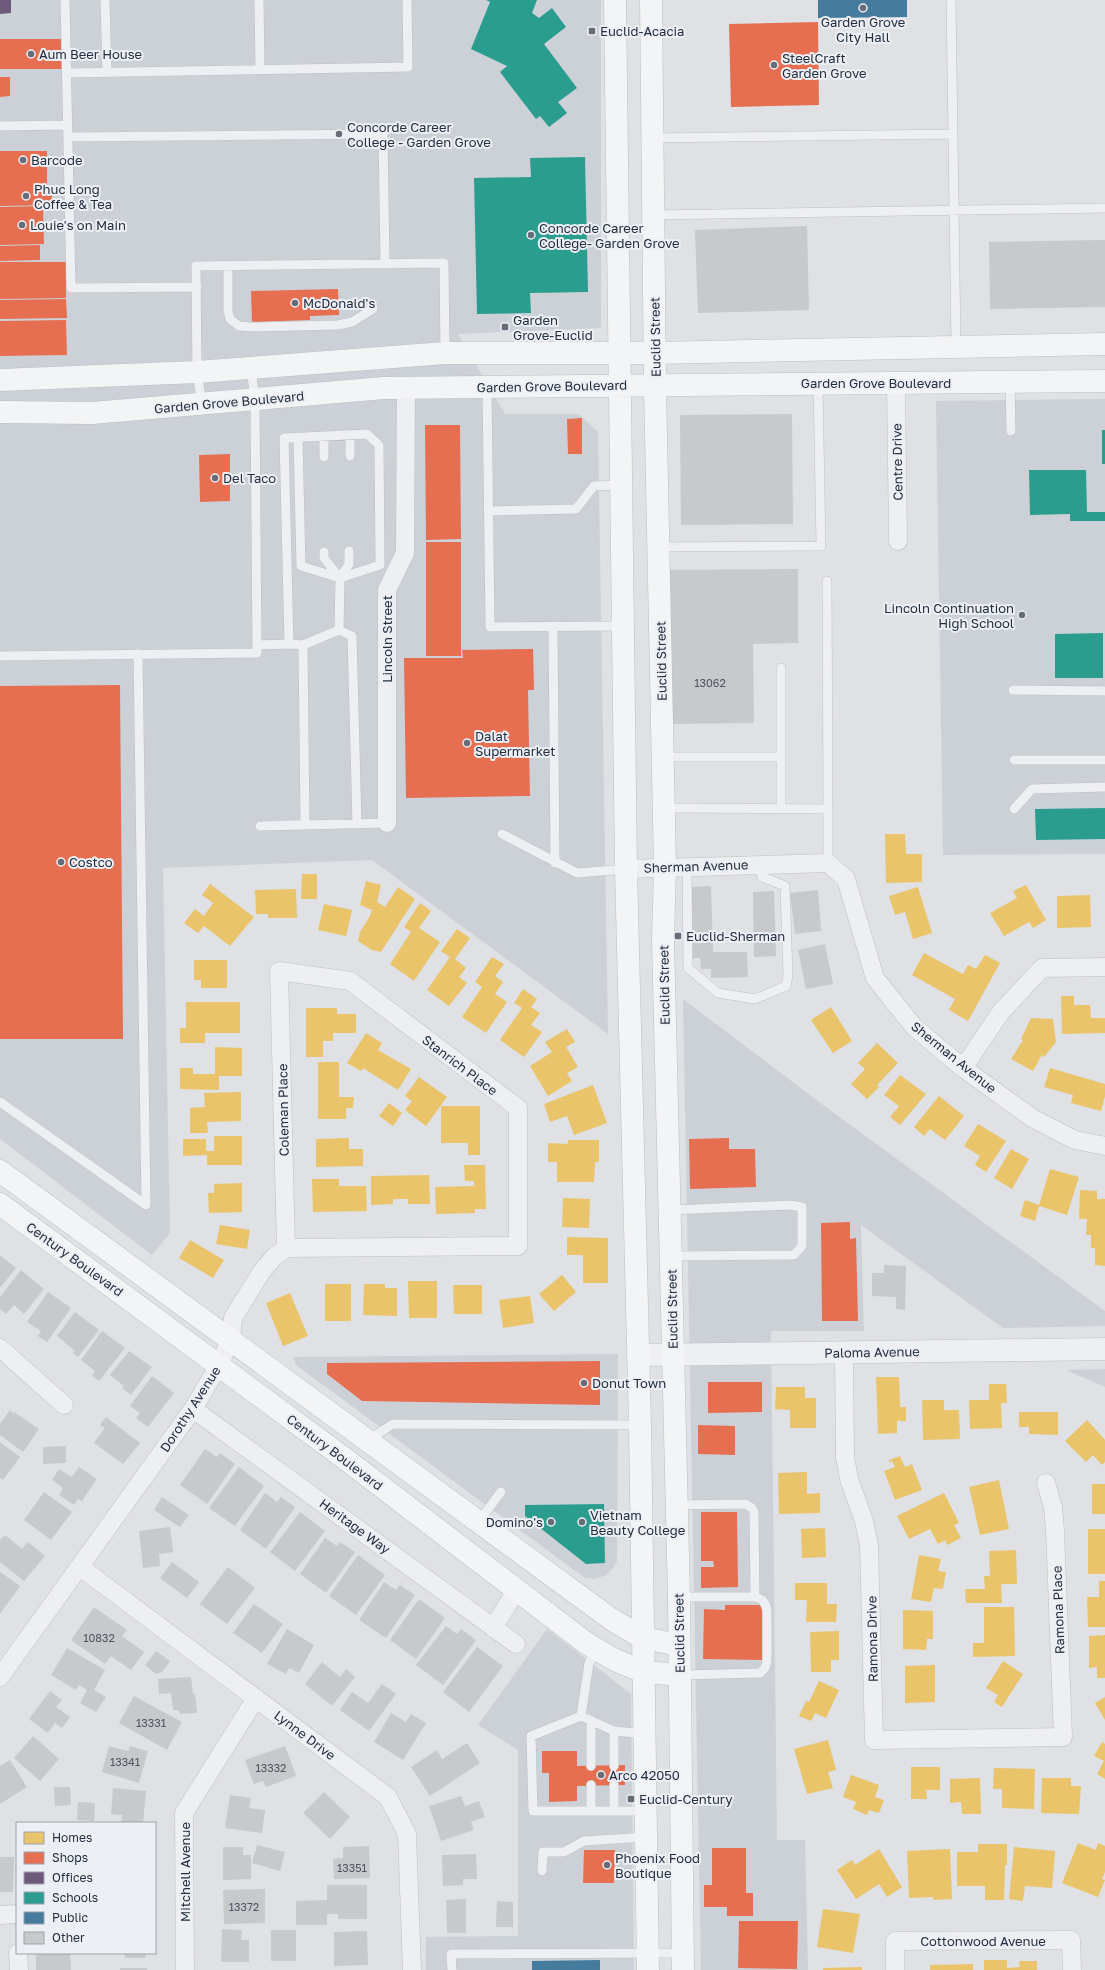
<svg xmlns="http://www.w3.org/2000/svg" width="1105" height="1970" viewBox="0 0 1105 1970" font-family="'Golos Text',sans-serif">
<rect width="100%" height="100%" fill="#dfe1e4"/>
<path fill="#ccd1d8" d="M0,0H601V328L458,334L505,414H579L598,432L608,1034L372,860L163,868L170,1233L152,1255L0,1139Z
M1105,399V854L943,855L936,401Z
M683,999L819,1102L1105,1311V1326L1003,1328L861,1225L864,1331H771L777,1840H805L808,1970H701Z
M618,1354L617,1561L613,1568L606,1575L595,1579L585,1578L296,1365L293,1357Z
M1105,1369V1387L1066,1370Z
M547,1629L631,1694L634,1970H426V1937L518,1936V1750L478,1725Z"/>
<path fill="#e9c46a" d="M885,834H905L906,854H922V882L886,883Z
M302,874H317V899H301Z
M366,881L381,885L377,902L385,907L398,887L415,899L381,952L372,950L358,941L360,932L370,916L372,910L360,905Z
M210,884L254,917L230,946L204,926L198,933L184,923L195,909L204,916L213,903L202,895Z
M1026,885L1046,920L1033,928L1029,922L1004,936L990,913L1017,898L1013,891Z
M918,887L932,933L913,939L905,912L895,915L889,896Z
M296,889L297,918H268V914H256L255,890Z
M1090,895L1091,927L1057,928V896Z
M420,903L431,911L419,928L440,942L414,981L390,964L411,932L404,927Z
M324,904L352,910L346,936L318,930Z
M457,929L470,938L455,959L466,968L459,977L467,983L449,1006L427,990L450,957L441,951Z
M924,953L963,974L968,965L976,969L985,955L1000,963L968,1021L949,1010L955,999L912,975Z
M492,957L504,964L495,976L503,982L495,994L507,1002L486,1033L462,1017L482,987L475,982Z
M194,960H227V988H201V980H194Z
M523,989L537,999L531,1007L540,1013L531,1025L542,1032L524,1057L500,1040L522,1008L514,1003Z
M1061,996H1074V1005H1090L1091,1018H1105V1033L1062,1034Z
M186,1002H240V1033H205V1043H180V1028H186Z
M831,1007L852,1041L833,1053L811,1020Z
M306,1008H337V1014H356V1033H333V1041H323V1057H306Z
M1031,1018L1053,1019L1056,1042L1044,1057L1042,1055L1033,1071L1011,1059L1023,1040L1021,1039Z
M567,1029L575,1042L566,1047L578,1067L567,1073L572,1081L548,1096L530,1066L552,1052L545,1042Z
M366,1033L382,1043L378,1050L411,1069L398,1090L363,1068L361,1071L347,1063Z
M877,1043L898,1063L877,1085L879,1087L867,1099L851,1084L865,1069L858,1063Z
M215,1047L242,1048V1076H219V1090L180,1089V1068H193V1074H215Z
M318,1062H339V1097H354L353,1108H346V1119H318Z
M1050,1068L1105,1084V1096L1101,1111L1071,1103L1073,1095L1044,1087Z
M900,1075L926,1094L900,1125L890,1117L899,1106L884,1095Z
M419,1077L447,1097L426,1126L405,1110L412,1101L405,1096Z
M593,1085L607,1123L574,1135L567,1116L550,1122L544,1104Z
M241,1092V1121L207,1122L208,1133H190V1108L205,1107L204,1093Z
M939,1096L964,1116L945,1140L930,1129L924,1136L914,1127Z
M389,1103L402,1113L393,1126L379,1116Z
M441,1106H480V1155H468V1143H441Z
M978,1124L1006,1141L986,1172L975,1165L980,1156L964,1146Z
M214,1136H242V1165H207V1155L183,1156V1139H206V1151H214Z
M349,1138V1149H363V1166L316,1167V1139Z
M568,1140H599V1162H595L594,1182H557V1162H548V1143L568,1144Z
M1011,1149L1029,1159L1012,1189L994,1178Z
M464,1165H485L486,1209H475V1213L436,1214L435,1187L474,1186V1181H465Z
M1050,1169L1079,1177L1067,1215L1039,1206L1035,1221L1020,1216L1025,1200L1039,1205Z
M429,1175L430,1204H408V1199H393V1204L371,1205V1176Z
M312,1179H339V1186H366L367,1211L313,1212Z
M242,1183V1212L209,1213L208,1193H214V1184Z
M1080,1190L1097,1191V1199H1105V1266L1095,1265V1248H1091V1235H1086L1087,1219H1079Z
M563,1198L590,1199L589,1228L562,1227Z
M220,1225L250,1230L247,1249L216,1244Z
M567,1237L608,1238V1283H583V1255H567Z
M190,1240L224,1260L213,1278L179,1258Z
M562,1275L576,1292L554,1311L539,1294Z
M408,1281H437V1318H409Z
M325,1284H351V1321H325Z
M364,1284H385V1288H397V1316L363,1315Z
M453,1285H482V1314H454Z
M290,1293L308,1336L283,1346L266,1303Z
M530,1296L534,1323L503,1328L499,1300Z
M876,1377H899L900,1407H906V1421H897V1433L878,1434Z
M989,1384H1006L1007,1403H1001L1002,1428L970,1429L969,1400H989Z
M776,1387H805V1398H816V1428H790V1410L775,1409Z
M922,1400H944V1410H959L960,1439L923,1440Z
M1019,1412H1058V1435L1029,1434V1427H1019Z
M1087,1420L1105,1440V1462L1102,1465L1093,1455L1086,1462L1065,1441Z
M900,1456L905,1467L912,1464L922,1490L895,1500L884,1471L895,1467L892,1461L889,1462V1460Z
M807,1472V1494L820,1493V1513L779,1514L778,1473Z
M999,1480L1009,1529L980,1535L969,1487Z
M1092,1484H1105V1514H1092Z
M944,1493L959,1523L954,1525L961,1538L947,1545L945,1540L938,1544L930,1529L909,1539L897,1516Z
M825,1528L826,1557L802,1558L801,1529Z
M1088,1529H1105V1574H1088Z
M1016,1550L1017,1584H1001L1002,1603H966L965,1589H985L984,1576H990L989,1551Z
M919,1555L941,1559L938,1571L946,1572L943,1589L934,1588L931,1602L911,1599Z
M1099,1581H1105V1627H1088L1087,1597H1099Z
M795,1583H827V1604H837L836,1622H806L807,1600H795Z
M984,1607H1014L1015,1656L973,1657V1643H984Z
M903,1610L933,1611V1639H927L926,1650L903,1649Z
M839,1631V1660H831V1672H811L810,1632Z
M1105,1635V1678H1097V1667L1089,1668V1636Z
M1003,1661L1023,1674L1002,1707L994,1702L998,1695L986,1688Z
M935,1665V1702L905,1703V1666Z
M819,1681L839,1690L826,1718L815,1713L811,1721L799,1716L806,1701L809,1702Z
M1105,1697V1720L1095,1703Z
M828,1740L836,1770L828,1772L833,1788L807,1794L794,1749Z
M1102,1742L1105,1744V1779L1097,1774L1104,1761L1094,1756Z
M911,1767H940V1790H926L927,1799H911Z
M994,1768L1035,1769L1034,1809L1002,1808V1789H993Z
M851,1775L879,1785L875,1797L884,1800L879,1813L869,1810L867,1815L853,1809L856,1802L843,1797Z
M980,1778L981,1814H962L961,1802L950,1803V1779Z
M1042,1778H1071V1786H1081L1079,1814L1041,1813Z
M1078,1843L1096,1850L1098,1843L1105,1846V1872L1102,1879L1105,1880L1098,1897L1062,1883Z
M978,1844H1007V1865H1005L1004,1900H985V1886H957V1852H978Z
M1014,1847L1055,1851L1052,1888L1025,1886L1023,1901L1009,1899Z
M879,1849L902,1887L887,1897L879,1884L856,1899L837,1870L852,1860L855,1865Z
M950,1849L952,1899L933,1900V1897L909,1898L907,1851Z
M823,1909L860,1914L853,1953L817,1947Z
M984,1960H1007V1968L1020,1967L1019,1961H1037V1970H984Z
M973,1964V1970H930V1965Z
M862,1967V1970H823V1968Z"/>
<path fill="#e76f51" d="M818,22L819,105L731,107L729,24Z
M0,39H63V69H0Z
M0,77H10V96L0,97Z
M0,151H47V186L52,187V205L0,206Z
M43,206L44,244L0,245V207Z
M40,245V260L0,261V246Z
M0,262H66V298L0,299Z
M338,289L339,315L310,316V320L252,322L251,291Z
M66,299L67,318L0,319V300Z
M66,320L67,355L0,356V321Z
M582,418V454H568L567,419Z
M425,425H460L461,539L426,540Z
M230,454V501L200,502L199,455Z
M426,542H461V656H426Z
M533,649L534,690H528L530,796L406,798L404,658H463L462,650Z
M120,685L123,1039H0V686Z
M729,1138V1149H755L756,1187L690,1189L689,1139Z
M850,1222V1239L856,1238L858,1321H822L821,1223Z
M600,1361V1405L362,1401L327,1374V1363Z
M708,1382H762V1412L708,1413Z
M698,1425L735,1426V1455L698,1454Z
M701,1512H737L738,1587L701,1588V1567H714L713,1561H701Z
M725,1605H763L762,1660L703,1659L704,1609L725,1610Z
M542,1751H577V1766L625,1765V1785L577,1786V1801L549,1802V1773H542Z
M712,1848H746V1893H753V1916H727V1907H704V1885H712Z
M584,1850H615L614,1883H583Z
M739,1921H798L797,1969L738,1968Z"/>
<path fill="#6d597a" d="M0,0H11V13L0,14Z"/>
<path fill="#2a9d8f" d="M486,0H537L532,13L539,18L552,8L566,27L544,44L577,88L558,102L567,113L549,127L540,116L536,119L500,72L507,66L471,49L490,2Z
M585,157L588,292L530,293L531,313L477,314L474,178L531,177L530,158Z
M1102,430H1105V464H1102Z
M1029,470H1086L1087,512H1105V521H1070V514L1030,515Z
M1103,633V678H1055V634Z
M1105,808V839L1036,840L1035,809Z
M604,1504L605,1563L586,1564L525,1516V1505Z"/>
<path fill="#457b9d" d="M818,0H907V17L818,18Z
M600,1960V1970H532V1961Z"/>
<path fill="#c7c9cc" d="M807,226L809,310L698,313L695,230Z
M1105,240V307L990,309L989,242Z
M792,414L793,524L681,525L680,415Z
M798,569V643L753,644L754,723L667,724L666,570Z
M711,886L713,952H747L748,977L711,978V969H701L700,958H689L690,887Z
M818,890L821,931L795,934L790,893Z
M774,891L776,956L754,957L753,892Z
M825,944L833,984L806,989L798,950Z
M0,1255L16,1268L0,1288Z
M884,1265L906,1266L905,1310L896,1309V1297L872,1296V1273H884Z
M21,1270L44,1289L24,1314L14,1305L6,1314L0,1309V1297Z
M48,1292L71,1308L47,1342L38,1336L41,1331L27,1322Z
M75,1312L99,1330L78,1357L73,1353L75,1351L57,1336Z
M102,1331L125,1348L99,1381L92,1376L95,1371L81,1360Z
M129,1351L152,1367L131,1395L122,1388L124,1386L110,1375Z
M152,1376L174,1393L148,1427L136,1418L140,1413L130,1406Z
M10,1410L13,1413L14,1412L39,1429L23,1452L0,1435V1424Z
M106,1417L140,1443L123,1464L94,1443L105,1428L100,1425Z
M0,1442L20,1457L3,1480L0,1478Z
M66,1446V1463L43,1464V1447Z
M205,1449L217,1457L220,1453L235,1464L207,1504L180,1485Z
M79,1467L97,1479L82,1501L78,1499L74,1505L59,1495L63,1488L52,1480L59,1469L72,1477Z
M239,1467L264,1486L235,1526L209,1508Z
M44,1492L72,1512L51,1540L24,1520Z
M265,1493L277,1502L281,1497L295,1507L266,1549L240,1530Z
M162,1497L189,1515L180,1527L154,1510Z
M300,1512L325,1531L295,1571L270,1552Z
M170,1527L173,1552L159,1554L160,1566L143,1568L139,1531Z
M5,1535L22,1549L28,1542L45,1556L24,1581L0,1562V1540Z
M325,1538L337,1546L340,1542L355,1552L326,1593L300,1574Z
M358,1555L385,1575L356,1615L329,1596Z
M172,1562L199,1582L187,1598L160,1578Z
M228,1567L255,1588L227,1624L200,1604Z
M0,1572L20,1586L0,1614Z
M384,1582L396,1590L400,1585L415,1595L386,1638L359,1620Z
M419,1599L445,1618L416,1659L390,1640Z
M254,1604L283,1624L262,1653L233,1633Z
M94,1607L127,1630L122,1636L144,1652L131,1670L111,1656L105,1664L71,1640Z
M446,1626L457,1634L461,1629L476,1640L443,1685L416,1665Z
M287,1629L314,1645L299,1673L289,1668L286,1674L267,1664Z
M477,1647L503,1666L469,1712L443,1692Z
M67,1648L105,1670L94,1690L106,1697L96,1712L80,1703L87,1690L79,1685L76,1690L51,1675Z
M156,1651L170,1661L162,1672L156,1674L145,1665Z
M322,1662L340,1677L346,1669L355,1677L332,1706L305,1684Z
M191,1677L193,1694H195L197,1713L180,1714L179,1710H173L171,1693L159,1694L158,1679Z
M382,1684L396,1694L369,1731L340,1710L352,1692L368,1703Z
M50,1691L62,1700L56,1707L70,1717L62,1728L55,1723L48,1733L29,1719Z
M134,1696L182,1722L167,1750L119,1723Z
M391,1713L406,1722L411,1714L426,1723L403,1760L374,1742Z
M33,1736L59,1759L40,1781L14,1758Z
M467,1743L480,1763L430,1796L411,1767L437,1750L442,1759Z
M109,1746L128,1751L130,1746L148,1751L139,1783L102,1772Z
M285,1746L296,1776L266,1787L263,1781L254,1784L245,1760Z
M10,1760L27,1787L0,1804V1766Z
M54,1787H70L71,1805L55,1806Z
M113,1788L146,1791L143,1823H121L122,1815L111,1814Z
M324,1792L350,1817L330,1839L303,1813Z
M230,1795L251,1798L249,1808L265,1810L262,1833L225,1828Z
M461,1796L465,1806L479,1801L485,1817L471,1822L474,1830L441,1841L429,1806Z
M78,1802L95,1803L94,1821L77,1820Z
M257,1845L285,1852L280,1871L252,1863Z
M369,1846L370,1878L334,1879L333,1859L343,1858V1847Z
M223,1847H243V1855H251V1879L223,1880Z
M476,1854L477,1879H463V1885L443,1886L442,1855Z
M0,1857H14L13,1892H0Z
M327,1885H367V1919H338V1914H327V1925H296V1901L327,1900Z
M265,1889V1923L224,1924L223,1890Z
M466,1899V1933H447L446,1900Z
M497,1901L513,1902V1927H496Z
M222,1929L242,1930L241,1940H249V1962H221Z
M271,1930H296V1961H271Z
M367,1931L368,1965L334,1966V1932Z
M36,1953H70L71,1970H36Z
M124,1953H145L146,1958H125Z
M120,1968H147V1970H120Z"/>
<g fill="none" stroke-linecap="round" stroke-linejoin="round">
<defs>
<path id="service" d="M65,0L71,288L197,287
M105,0L107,72
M259,0L260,69
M951,0L956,346
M67,73L408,67L407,0
M0,126L68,125
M68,137L383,134L385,264
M654,138L953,134
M653,215L1105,208
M228,266V311L230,319L239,326L250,327L338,325L352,322L373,309
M1010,382L1011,431
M487,387L490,627L622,626
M202,404L197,372L196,266L444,263L445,353
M324,436V457
M350,456V435
M488,511L576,509L594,486L621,485
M658,547L821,546L818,384
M324,552V558L340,578L339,630
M340,578L349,564V551
M553,626L555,863
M289,644L303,645L305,825
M257,645L289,644L284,438L367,434L379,445L380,565L340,578L301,566L298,437
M303,645L339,630L352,636L357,823
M0,656L257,653L255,400L251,368
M781,668V809
M1013,690L1105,691
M663,757H781
M1014,760H1105
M664,808L828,809L827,581
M828,809V863
M1014,809L1032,789L1105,787
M260,826L387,823
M502,834L577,873L626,869
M687,867L688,968L718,993L755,999L786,986L788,976L785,886L762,877L761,864
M0,1102L146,1205L138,654
M670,1210L789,1205L802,1207V1246L794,1255L671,1256
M368,1440L393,1424L640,1425
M676,1505L745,1504L752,1508L754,1512L755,1597
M479,1521L501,1492
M679,1597H755C763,1599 765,1602 767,1610V1661L765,1668L760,1673L680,1675
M596,1649L589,1663L581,1716L614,1731L645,1734
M581,1716L531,1736L533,1811H614
M591,1720V1766
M614,1731V1766
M591,1785V1811
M614,1785V1811H646
M542,1871L543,1852H564L584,1841L646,1837
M452,1970L451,1954L683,1953"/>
<path id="minor" d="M896,383L898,541
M387,823V590L405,553L406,388
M626,869L828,863L846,879L875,978L914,1027L963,1068L1032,1118L1075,1140L1105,1146
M963,1068L1001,1012L1042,968L1105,967
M0,1348L64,1405
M844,1352L845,1457L849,1479L864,1521L869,1545L874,1740L1063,1737L1055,1530L1053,1507L1046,1483
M193,1409L516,1644
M80,1567L388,1797L407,1834L412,1970
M493,1628L516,1591
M0,1677L193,1409L219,1365L231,1339L233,1318L262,1271L274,1257L286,1248L518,1246V1108L350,981L279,971L286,1248
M0,1915L17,1914
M18,1953L19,1970
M185,1970L184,1813L256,1698
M895,1970V1941L1071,1940L1072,1970"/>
<path id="tertiary" d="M638,1355L1105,1349"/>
<path id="primary" d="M615,0L626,869L640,1425L648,1970
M651,0L655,386L665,868L663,940L679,1597L683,1970
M0,380L197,372L445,353H655L1105,344
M0,412L92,413L384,388L1105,381
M0,1171L611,1619L643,1638L679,1645
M0,1204L344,1458L586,1643L615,1660L644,1672L680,1675"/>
</defs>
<use href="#service" stroke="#bdbfc2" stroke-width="10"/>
<use href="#minor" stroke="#bdbfc2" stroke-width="19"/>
<use href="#tertiary" stroke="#bdbfc2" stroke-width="23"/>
<use href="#primary" stroke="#bbbec2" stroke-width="23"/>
<use href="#service" stroke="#eeeff2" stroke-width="9"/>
<use href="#minor" stroke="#eeeff2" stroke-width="18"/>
<use href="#tertiary" stroke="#eeeff2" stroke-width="22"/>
<use href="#primary" stroke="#f3f4f5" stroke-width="22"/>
</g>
<g fill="#666d79" stroke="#ecf0f5" stroke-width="1.5">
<circle cx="863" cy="8" r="4"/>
<rect x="588" y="27" width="8" height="8" rx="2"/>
<circle cx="31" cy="54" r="4"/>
<circle cx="774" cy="65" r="4"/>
<circle cx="339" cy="134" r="4"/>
<circle cx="23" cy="160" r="4"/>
<circle cx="26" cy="196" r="4"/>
<circle cx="22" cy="225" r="4"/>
<circle cx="531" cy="235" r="4"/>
<circle cx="295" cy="303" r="4"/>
<rect x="501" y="323" width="8" height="8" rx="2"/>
<circle cx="215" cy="478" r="4"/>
<circle cx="1022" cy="615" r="4"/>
<circle cx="467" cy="743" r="4"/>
<circle cx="61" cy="862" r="4"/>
<rect x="674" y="932" width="8" height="8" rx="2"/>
<circle cx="584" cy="1383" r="4"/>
<circle cx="551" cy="1522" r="4"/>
<circle cx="582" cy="1522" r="4"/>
<circle cx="601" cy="1775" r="4"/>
<rect x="627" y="1795" width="8" height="8" rx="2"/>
<circle cx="607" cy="1865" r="4"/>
</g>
<g text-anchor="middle" stroke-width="4" stroke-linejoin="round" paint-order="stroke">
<g font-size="11" fill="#4e5663">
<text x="710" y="687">13062</text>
<text x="99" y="1642">10832</text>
<text x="151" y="1727">13331</text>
<text x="125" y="1766">13341</text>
<text x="271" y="1772">13332</text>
<text x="352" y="1872">13351</text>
<text x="244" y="1911">13372</text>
</g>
<g font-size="13" fill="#252e3f" stroke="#ecf0f5" text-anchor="start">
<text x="863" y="27" text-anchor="middle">Garden Grove<tspan x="863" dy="15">City Hall</tspan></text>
<text x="600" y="36">Euclid-Acacia</text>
<text x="39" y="59">Aum Beer House</text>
<text x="782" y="63">SteelCraft<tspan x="782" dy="15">Garden Grove</tspan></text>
<text x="347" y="132">Concorde Career<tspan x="347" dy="15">College - Garden Grove</tspan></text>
<text x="31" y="165">Barcode</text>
<text x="34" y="194">Phuc Long<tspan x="34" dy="15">Coffee &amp; Tea</tspan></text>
<text x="30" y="230">Louie's on Main</text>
<text x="539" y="233">Concorde Career<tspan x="539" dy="15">College- Garden Grove</tspan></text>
<text x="303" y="308">McDonald's</text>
<text x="513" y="325">Garden<tspan x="513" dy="15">Grove-Euclid</tspan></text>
<text x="223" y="483">Del Taco</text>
<text x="1014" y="613" text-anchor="end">Lincoln Continuation<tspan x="1014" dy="15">High School</tspan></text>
<text x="475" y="741">Dalat<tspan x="475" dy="15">Supermarket</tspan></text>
<text x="69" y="867">Costco</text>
<text x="686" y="941">Euclid-Sherman</text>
<text x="592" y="1388">Donut Town</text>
<text x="590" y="1520">Vietnam<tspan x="590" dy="15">Beauty College</tspan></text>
<text x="543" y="1527" text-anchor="end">Domino's</text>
<text x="609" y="1780">Arco 42050</text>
<text x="639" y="1804">Euclid-Century</text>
<text x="615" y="1863">Phoenix Food<tspan x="615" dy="15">Boutique</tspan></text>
</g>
<g font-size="13" fill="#252e3f" stroke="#ecf0f5">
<text transform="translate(655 337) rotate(-91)" y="5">Euclid Street</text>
<text x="876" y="388">Garden Grove Boulevard</text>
<text transform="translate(552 386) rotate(-1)" y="5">Garden Grove Boulevard</text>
<text transform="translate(229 402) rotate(-5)" y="5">Garden Grove Boulevard</text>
<text transform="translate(897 462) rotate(-91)" y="5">Centre Drive</text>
<text transform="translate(387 639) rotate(-90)" y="5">Lincoln Street</text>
<text transform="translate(661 661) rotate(-91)" y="5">Euclid Street</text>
<text transform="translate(696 866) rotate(-2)" y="5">Sherman Avenue</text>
<text transform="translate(664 985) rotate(-91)" y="5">Euclid Street</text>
<text transform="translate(954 1057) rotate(39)" y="5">Sherman Avenue</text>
<text transform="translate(460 1065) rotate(37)" y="5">Stanrich Place</text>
<text transform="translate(283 1110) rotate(-91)" y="5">Coleman Place</text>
<text transform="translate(75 1259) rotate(36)" y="5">Century Boulevard</text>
<text transform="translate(672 1309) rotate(-91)" y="5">Euclid Street</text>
<text transform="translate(872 1352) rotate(-1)" y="5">Paloma Avenue</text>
<text transform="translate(190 1409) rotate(-57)" y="5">Dorothy Avenue</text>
<text transform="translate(335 1452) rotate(37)" y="5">Century Boulevard</text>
<text transform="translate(355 1526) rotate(36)" y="5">Heritage Way</text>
<text transform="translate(1058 1610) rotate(-92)" y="5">Ramona Place</text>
<text transform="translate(679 1633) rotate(-91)" y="5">Euclid Street</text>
<text transform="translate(872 1639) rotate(-91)" y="5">Ramona Drive</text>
<text transform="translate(305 1735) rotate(37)" y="5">Lynne Drive</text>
<text transform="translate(185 1872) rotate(-90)" y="5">Mitchell Avenue</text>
<text x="983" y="1946">Cottonwood Avenue</text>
</g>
</g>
<rect x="16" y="1822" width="140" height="132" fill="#ecf0f5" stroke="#9ca2ac"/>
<rect x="24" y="1832" width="20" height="12" fill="#e9c46a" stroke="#9ca2ac"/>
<text x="52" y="1842" font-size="12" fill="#252e3f">Homes</text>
<rect x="24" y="1852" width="20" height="12" fill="#e76f51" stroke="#9ca2ac"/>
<text x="52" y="1862" font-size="12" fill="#252e3f">Shops</text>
<rect x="24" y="1872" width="20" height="12" fill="#6d597a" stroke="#9ca2ac"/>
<text x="52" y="1882" font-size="12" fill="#252e3f">Offices</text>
<rect x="24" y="1892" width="20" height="12" fill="#2a9d8f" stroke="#9ca2ac"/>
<text x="52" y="1902" font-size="12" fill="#252e3f">Schools</text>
<rect x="24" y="1912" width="20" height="12" fill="#457b9d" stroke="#9ca2ac"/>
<text x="52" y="1922" font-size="12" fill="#252e3f">Public</text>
<rect x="24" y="1932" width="20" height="12" fill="#c7c9cc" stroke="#9ca2ac"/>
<text x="52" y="1942" font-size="12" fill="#252e3f">Other</text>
</svg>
